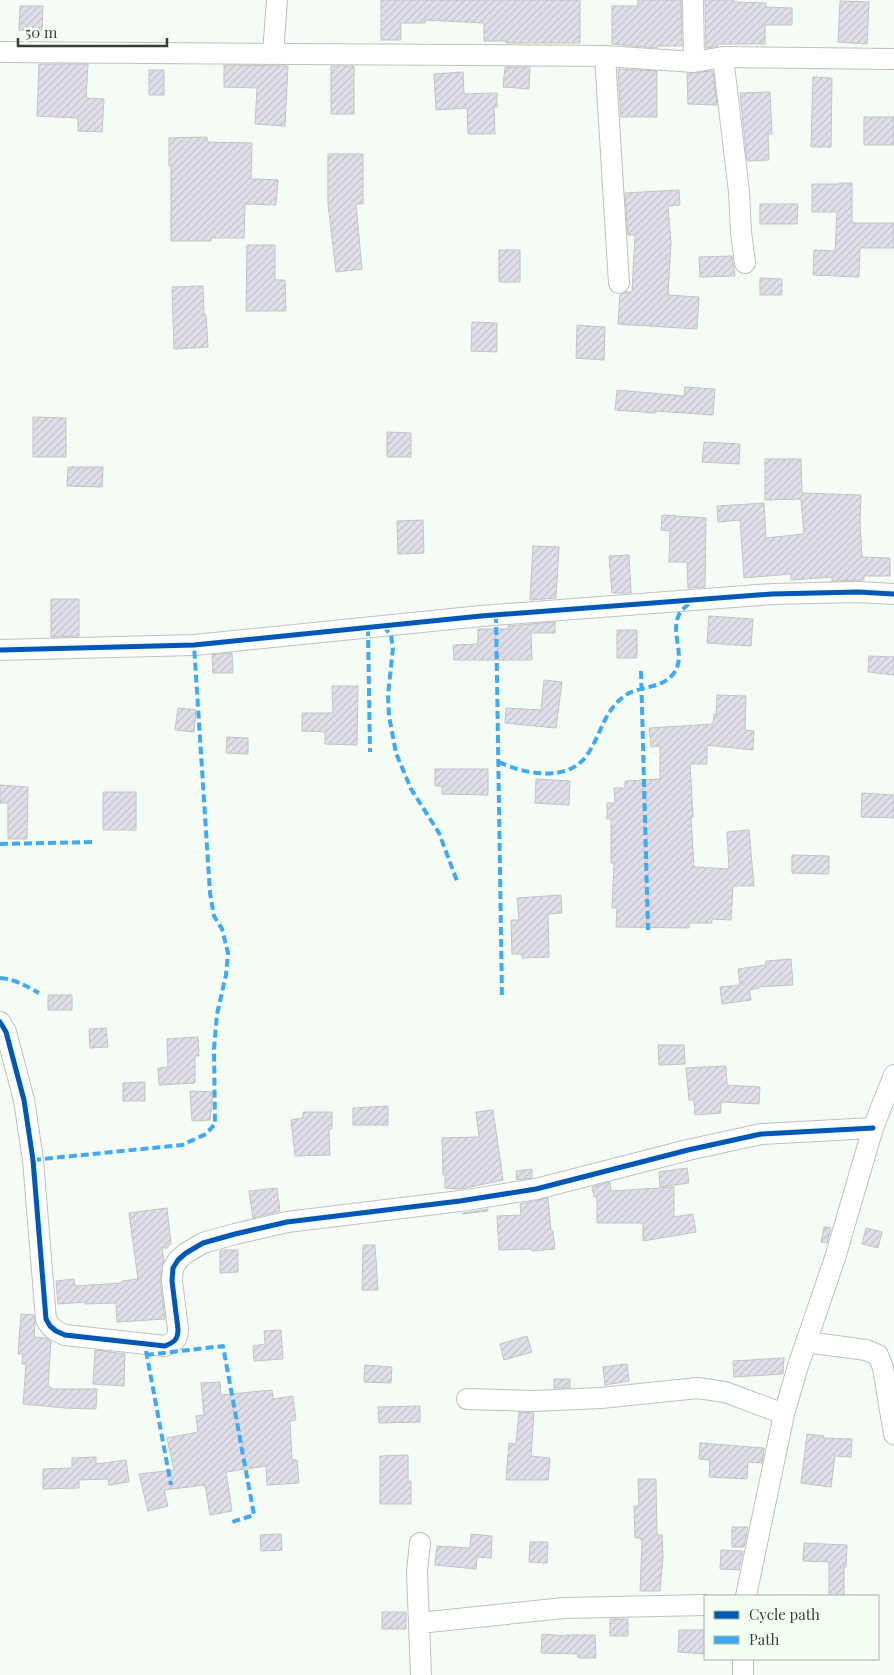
<svg xmlns="http://www.w3.org/2000/svg" width="894" height="1675" viewBox="0 0 894 1675" font-family="'Playfair Display',serif">
<defs>
<pattern id="building-hatch" width="6" height="6" patternUnits="userSpaceOnUse" patternTransform="scale(1.25)"><rect width="6" height="6" fill="#e1e0ea"/><path d="M-1 1l2-2M0 6l6-6M5 7l2-2" fill="none" stroke="#c2c1c9"/></pattern>
</defs>
<rect width="100%" height="100%" fill="#f5fcf5"/>
<path fill="url(#building-hatch)" stroke="#c1c3c2" d="M381,0H580V43H506V41H484V23L425,20V23H401V40H381Z
M638,0H681L682,46H657V48L612,44V6H638Z
M705,0H734V2L766,3V7L792,8V25H765V44H718V46L706,48Z
M840,1L869,2L867,44L838,42Z
M20,6H43L42,31L19,30Z
M39,64H88L86,98L104,99L102,132L78,131V118L37,116Z
M224,65L288,66L285,126L255,124L257,88L224,87Z
M331,66H354V114H331Z
M505,67H530L529,89L503,87Z
M618,69L657,71V117H621Z
M149,70H164V95H149Z
M713,71L717,105L688,104L687,73Z
M463,72L464,94L497,93V107H494L495,134H468L467,108L436,110L434,74Z
M813,77L832,78L831,147H811Z
M770,92L772,134H768L769,160L747,161L740,93Z
M864,117H894V145H864Z
M207,137V142L252,143L251,179L278,180L276,205L245,204L244,238H211V241H171V166H169V138Z
M328,154H363V204H356L362,269L336,272L328,204Z
M839,183H852V223H894V248H860L859,277L813,275L814,250L835,251L837,212H812V184H839Z
M679,190L680,205L668,206L671,243L668,295L699,297L697,329L618,324L620,295L627,292H632L635,235H628L625,193Z
M760,204H798L797,224H760Z
M247,245H275V280H285L286,311H246Z
M499,250H520V282H499Z
M732,256L735,276L700,277L699,257Z
M760,278L782,279V295H760Z
M203,286L204,315H206L208,347L174,349L172,287Z
M472,322L497,323V352L471,351Z
M577,325L605,327L604,360L576,358Z
M685,387L715,389L713,415L656,411V413L615,410L617,390L684,396Z
M33,417L66,418V457H33Z
M387,432L411,433V457H387Z
M704,442L740,444L739,464L702,462Z
M765,459H801L802,493L861,495L860,522L862,557L890,558V576H864V580L832,581V577L791,580V574L744,578L740,520L718,522L717,506L764,503L766,538L804,534L801,499L765,500Z
M68,467H103L102,487L67,486Z
M662,515L706,518L705,587L688,588L687,562H669L670,531L661,530Z
M423,520L424,553L398,554L397,521Z
M533,546L559,547L556,598L530,600Z
M629,555L631,593H612L609,556Z
M51,599H79V636L51,637Z
M709,616L753,619L751,646L707,643Z
M555,622V633H531L532,660H454L453,645L478,644V629H508V626Z
M617,630H637V658H617Z
M232,653L233,673H213L212,655Z
M869,656L894,657V675L868,672Z
M544,680L562,682L556,728L505,723L506,708L541,710Z
M332,686H358L357,745L325,744V732L302,731V713H333Z
M717,695L746,696L745,730L754,731L753,750L707,745V764H690L693,817H691L694,867L729,869L727,832L749,830L754,886H733L731,920L712,919V923H689V928L616,927L617,908H612L614,863H611V819H607V803H615L614,788H625V781L660,779V746L651,747L649,728L713,724L714,714L716,715Z
M178,708L196,710L194,732L175,730Z
M227,737L248,738V754L226,753Z
M435,769H488V795L442,794V786H435Z
M536,779L570,781L569,805L535,803Z
M0,785L28,787L27,839H8V803H0Z
M103,792H136V830H103Z
M862,793L894,795V818L861,817Z
M792,855L829,856V874L792,873Z
M561,895L562,913L548,914L549,957L522,958V954H512L511,920H519L517,898Z
M791,959L793,985L759,987V988L749,990L751,1000L722,1004L720,987L740,985L738,969L766,965V961Z
M48,995H72V1010H48Z
M106,1028L108,1047L90,1048L89,1029Z
M198,1037L199,1056H195V1083L159,1085L158,1068L168,1067L167,1039Z
M658,1045H684L685,1064L659,1065Z
M726,1066L727,1085L760,1087L759,1104L721,1102V1113L695,1115L694,1100H689L686,1068Z
M145,1082V1101H123V1083Z
M190,1091L213,1092L210,1120L192,1121Z
M388,1106V1125H353V1108Z
M493,1110L503,1180L461,1189L445,1188V1175H443L442,1138L479,1137L476,1112Z
M303,1112H332V1129H329L330,1155L295,1156L291,1120L303,1118Z
M687,1168L689,1183L660,1187L659,1172Z
M532,1169V1178L517,1180L516,1171Z
M610,1182L611,1191L674,1187V1217L693,1214L696,1232L643,1241V1223H597V1197H594L592,1187Z
M277,1188L280,1211L253,1218L249,1191Z
M548,1198L551,1231H553L555,1249L532,1251V1249L499,1250L497,1216L521,1215L520,1204Z
M167,1208L171,1244L168,1245V1248H162L164,1261L160,1280L165,1319L117,1322L116,1303L85,1304V1302L58,1304L56,1281L74,1279L75,1286L122,1283V1281L138,1279L129,1213Z
M488,1209V1211L463,1214V1213Z
M824,1227L831,1228L827,1243L821,1242Z
M866,1228L882,1232L878,1248L862,1244Z
M363,1245H375L378,1290H362Z
M222,1250H238V1272L220,1273V1251Z
M21,1314L34,1315L35,1324L34,1337L46,1338L51,1342L48,1387H51V1389H97L96,1409L65,1408L23,1404L26,1364H22L23,1354H18Z
M281,1330L283,1359L254,1361L253,1346L265,1344L264,1331Z
M527,1336L532,1352L504,1360L500,1344Z
M95,1350L125,1354L124,1386L93,1384Z
M784,1358L783,1374L734,1377L733,1361Z
M627,1364L629,1381L605,1385L603,1367Z
M365,1365L392,1367L391,1383L364,1382Z
M554,1379H570V1388H554Z
M220,1382L221,1395L272,1390L273,1399L293,1396L296,1420L290,1421L292,1460H297L299,1483L267,1485L266,1466L226,1472L232,1511L210,1515L205,1485L164,1490L168,1506L148,1511L139,1474L174,1470L167,1438L198,1432L196,1416L204,1415L201,1383Z
M420,1406V1422L379,1423L378,1407Z
M519,1412L534,1413L531,1456L550,1458L548,1480H506L509,1443L516,1444Z
M807,1434L824,1436L823,1438L852,1439L851,1457L835,1456L831,1487L801,1483Z
M700,1443L764,1448L762,1463L748,1462L747,1479L709,1477L710,1460L699,1459Z
M408,1455V1481H411V1504H380V1456Z
M96,1457V1464L126,1460L129,1482L109,1485L108,1479L79,1480V1488L43,1489V1469L72,1468V1458Z
M638,1479H656L657,1535H662L663,1556L660,1591H640L642,1543L641,1538H635L634,1506H639Z
M732,1527H748L744,1547H732Z
M281,1534L282,1550L261,1551L260,1535Z
M471,1534L492,1536L491,1558L477,1557L476,1569L435,1565L437,1546L470,1548Z
M530,1542H548L547,1563L529,1562Z
M804,1543L847,1545L846,1567H844V1596H829V1562L803,1561Z
M721,1550L743,1551L739,1570L720,1569Z
M382,1612H406V1629H382Z
M610,1619H628V1636H610Z
M679,1630H705V1654L678,1652Z
M542,1634L565,1636L566,1635H595L596,1658H578V1654L541,1653Z"/>
<g fill="none" stroke-linecap="round" stroke-linejoin="round">
<defs>
<path id="minor" d="M693,0L694,62
M0,52L605,56L694,62L723,57L894,59
M273,53L277,0
M605,56L619,283
M723,57L739,192L741,232L745,263
M0,650L194,645L481,616L772,594L858,592L894,594
M0,1022L6,1032L24,1100L33,1160L46,1319L50,1326L56,1331L65,1335L165,1346C175,1342 178,1339 178,1329L172,1281L173,1268L178,1260L186,1253L203,1243L235,1234L287,1222L460,1201L536,1189L688,1150L761,1134L873,1128
M806,1342L866,1350L878,1355L883,1368L894,1434
M467,1399L534,1401L601,1398L698,1388L725,1392L784,1414
M420,1543L417,1572L421,1675
M746,1596L784,1414L798,1366L835,1258L873,1128L894,1075
M419,1623L564,1608L705,1605
M743,1675V1659"/>
</defs>
<use href="#minor" stroke="#bcc1bc" stroke-width="22"/>
<use href="#minor" stroke="#fefffe" stroke-width="20"/>
<path stroke="#3fa9f5" stroke-width="4" stroke-dasharray="8 4" stroke-linecap="butt" d="M496,615L502,999
M384,626L391,636L393,648L388,695L389,716L396,753L411,789L439,833L457,881
M368,628L370,752
M641,671L648,930
M499,762C524,774 568,783 587,755C601,735 603,713 623,697C638,685 662,690 674,673C686,656 671,635 678,617C680,610 688,605 693,600
M0,844L93,842
M0,978C15,979 26,986 39,993
M33,1160L182,1145L206,1134L215,1124L214,1049L217,1014L226,975L228,953L222,929L214,916L210,893L194,645
M146,1351L171,1485
M146,1355L223,1346L254,1515L229,1523"/>
<defs>
<path id="cycleway" d="M0,650L194,645L481,616L772,594L858,592L894,594
M0,1022L6,1032L24,1100L33,1160L46,1319L50,1326L56,1331L65,1335L165,1346C175,1342 178,1339 178,1329L172,1281L173,1268L178,1260L186,1253L203,1243L235,1234L287,1222L460,1201L536,1189L688,1150L761,1134L873,1128"/>
</defs>
<use href="#cycleway" stroke="#f2fff2" stroke-width="8"/>
<use href="#cycleway" stroke="#0057b8" stroke-width="5"/>
</g>
<rect x="704" y="1595" width="175" height="65" fill="#f2fff2" stroke="#a8b2a8"/>
<rect x="714" y="1611" width="25" height="8" fill="#0057b8" stroke="#a8b2a8"/>
<text x="749" y="1620" font-size="15" fill="#393e39">Cycle path</text>
<rect x="714" y="1636" width="25" height="8" fill="#3fa9f5" stroke="#a8b2a8"/>
<text x="749" y="1645" font-size="15" fill="#393e39">Path</text>
<path d="M18 38v8h149v-8" fill="none" stroke="#393e39" stroke-width="2.5"/>
<text x="25" y="38" font-size="15" fill="#393e39" stroke="#f2fff2" stroke-width="4" paint-order="stroke">50 m</text>
</svg>
